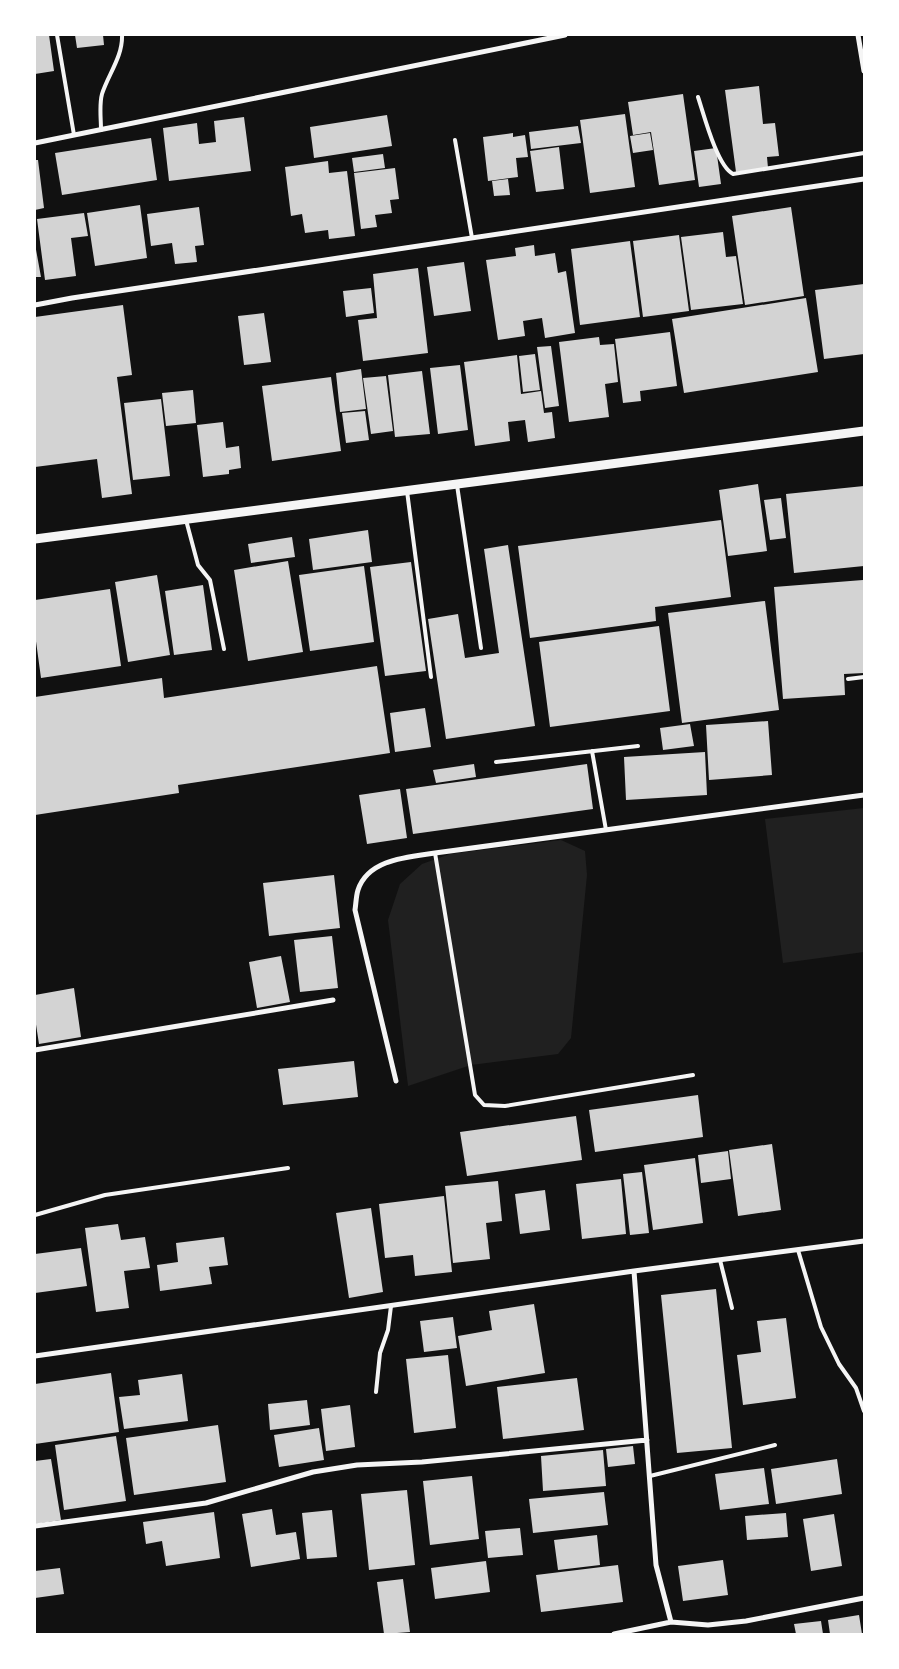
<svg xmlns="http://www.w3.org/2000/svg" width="899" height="1669" viewBox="0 0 899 1669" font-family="Raleway,sans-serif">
<rect width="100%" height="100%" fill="#111"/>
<path fill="#202020" d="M864,808V952L783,963L765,819Z
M561,840L585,851L587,875L571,1038L558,1054L471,1065L408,1086L388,920L400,884L422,864L450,854Z"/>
<path fill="#d3d3d3" d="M35,35H49L54,71L35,74Z
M75,35H103L104,45L77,48Z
M759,86L763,124L775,123L779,156L767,157L768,168L736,172L725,90Z
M683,94L695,180L659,185L651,132L633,135L628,102Z
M625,114L635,187L590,193L580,120Z
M387,115L392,146L314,158L310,127Z
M244,117L251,171L169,181L163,128L197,123L199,144L216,142L214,121Z
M578,126L581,143L531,149L529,132Z
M513,133V137L525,135L528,157L516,158L518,177L488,181L483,137Z
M650,133L653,150L633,153L630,136Z
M151,138L157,180L62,195L55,153Z
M559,147L564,189L536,192L530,151Z
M716,148L721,184L699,187L694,151Z
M383,154L385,168L354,172L352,158Z
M35,160H38L44,208L35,210Z
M328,161L329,173L347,171L355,236L329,239L328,230L305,233L302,214L291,216L285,167Z
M395,168L399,199L390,200L392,213L375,215L377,227L361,229L354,173Z
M508,179L510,195L494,196L492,181Z
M140,205L147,258L95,266L87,213Z
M199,207L204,245L195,246L197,262L175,264L172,243L151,246L147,214Z
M791,207L804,296L745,305L732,216Z
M84,213L88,236L71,238L76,276L45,280L37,219Z
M723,232L726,257L736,256L743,304L691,310L681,237Z
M679,235L689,311L643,317L633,241Z
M630,241L640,317L580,325L571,249Z
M35,244L41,277H35Z
M534,245L535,256L555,253L558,273L566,271L575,333L545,338L542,318L523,321L525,336L498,340L486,260L516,256L515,248Z
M464,262L471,311L434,316L427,267Z
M418,268L428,353L363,361L358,320L377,318L373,274Z
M864,284V354L824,359L815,290Z
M371,288L374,313L346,317L343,291Z
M806,298L818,372L684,393L672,319Z
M123,305L132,375L117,377L132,494L102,498L97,459L35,467V317Z
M264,313L271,362L244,365L238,316Z
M670,332L677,386L640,391L641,401L623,403L615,339Z
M599,337L600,345L614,344L618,382L605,384L609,417L569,422L559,342Z
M551,346L559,406L545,408L537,347Z
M535,354L540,390L523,392L519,356Z
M517,355L521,394L541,391L544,413L552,412L555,438L528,442L525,420L508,422L510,441L475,446L464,362Z
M460,365L468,430L438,434L430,368Z
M361,369L366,409L340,412L336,373Z
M422,371L430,434L395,437L388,375Z
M386,376L393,431L371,434L363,378Z
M331,377L341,451L272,461L262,386Z
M193,390L196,423L166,426L162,393Z
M161,399L170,476L133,480L124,403Z
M365,411L369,440L346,443L342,413Z
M223,422L226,448L239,446L241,468L229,470V474L203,477L197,425Z
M758,484L767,551L728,556L719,490Z
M864,486V566L794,573L786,494Z
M781,498L786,538L770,540L764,500Z
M721,520L731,597L655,607L656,621L530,638L518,546Z
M368,530L372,562L313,570L309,539Z
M292,537L295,557L251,563L248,544Z
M508,545L535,726L446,739L428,619L458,614L465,658L499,653L484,549Z
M288,561L303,652L248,661L234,570Z
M411,562L426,671L385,676L370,567Z
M364,566L374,642L310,651L299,575Z
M157,575L170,655L128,662L115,582Z
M863,580L864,673L844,674L845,695L783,699L774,587Z
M203,585L212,650L174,655L165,591Z
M110,589L121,666L41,678L35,634V600Z
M765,601L779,710L682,723L668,613Z
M659,626L670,711L550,727L539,642Z
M377,666L390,753L178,785L179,793L35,815V697L162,678L164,698Z
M425,708L431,747L395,752L390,713Z
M768,721L772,775L709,780L706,725Z
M690,724L694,746L663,750L660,728Z
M705,752L707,795L626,800L624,757Z
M474,764L476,777L436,783L433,770Z
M587,764L593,809L413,834L406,789Z
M400,789L407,838L367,844L359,795Z
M334,875L340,928L269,936L263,883Z
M332,936L338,988L300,992L294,940Z
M281,956L290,1002L257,1008L249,962Z
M74,988L81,1037L39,1044L35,1018V995Z
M354,1061L358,1097L283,1105L278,1069Z
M698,1095L703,1137L595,1152L589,1110Z
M576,1116L582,1160L467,1176L460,1132Z
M772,1144L781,1210L738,1216L729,1150Z
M728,1151L731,1179L701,1183L698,1155Z
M695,1158L703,1223L653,1230L644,1165Z
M642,1172L649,1233L630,1235L623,1174Z
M621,1179L626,1234L582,1239L576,1184Z
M498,1181L502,1221L486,1223L490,1259L453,1263L445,1186Z
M545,1190L550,1230L520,1234L515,1194Z
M444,1196L452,1272L415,1276L413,1255L385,1258L379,1204Z
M371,1208L383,1292L349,1298L336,1213Z
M118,1224L121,1240L145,1237L150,1268L124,1271L129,1308L96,1312L85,1228Z
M224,1237L228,1265L209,1267L212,1284L160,1291L157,1265L178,1262L176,1243Z
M81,1248L87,1286L35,1293V1254Z
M716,1289L732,1448L677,1453L661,1295Z
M534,1304L545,1373L466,1386L458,1336L492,1330L489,1311Z
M453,1317L457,1348L424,1352L420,1321Z
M786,1318L796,1398L743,1405L737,1355L761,1352L757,1321Z
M448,1355L456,1428L414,1433L406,1359Z
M111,1373L119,1432L35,1444V1384Z
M182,1374L188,1421L124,1429L119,1397L140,1395L138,1380Z
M577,1378L584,1430L503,1439L497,1387Z
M307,1400L310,1425L270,1430L268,1404Z
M350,1405L355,1447L326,1451L321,1409Z
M218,1425L226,1482L134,1495L126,1438Z
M319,1428L324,1460L279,1467L274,1435Z
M116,1436L126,1501L64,1510L55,1445Z
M633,1446L635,1464L608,1467L606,1449Z
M603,1450L606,1486L543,1491L541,1456Z
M51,1459L61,1520L35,1524V1461Z
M837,1459L842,1494L776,1504L771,1469Z
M764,1468L769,1504L720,1510L715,1474Z
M472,1476L479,1539L430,1545L423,1481Z
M407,1490L415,1565L369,1570L361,1494Z
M604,1492L608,1525L533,1533L529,1499Z
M272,1509L276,1535L296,1532L300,1559L251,1567L242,1514Z
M332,1510L337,1557L307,1559L302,1513Z
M214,1512L220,1558L166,1566L162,1541L146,1544L143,1522Z
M786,1513L788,1537L747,1540L745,1516Z
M834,1514L842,1566L811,1571L803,1519Z
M520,1528L523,1555L488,1558L485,1531Z
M597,1535L600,1565L558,1570L554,1540Z
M723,1560L728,1595L683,1601L678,1566Z
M486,1561L490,1592L435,1599L431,1568Z
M618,1565L623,1602L541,1612L536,1575Z
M60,1568L64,1594L35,1598V1571Z
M403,1579L410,1632L384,1634L377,1582Z
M859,1615L862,1634H830L828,1620Z
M821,1621L823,1634H796L794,1624Z"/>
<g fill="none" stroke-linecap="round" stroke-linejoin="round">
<path stroke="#f5f5f5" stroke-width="4" d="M57,35L74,135
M698,97C704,115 717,166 733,174L864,153
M101,130C101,118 99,105 102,94C108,75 123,56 122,35
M455,140L472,238
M457,485L481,648
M407,491L431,677
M186,520L198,565L210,580L224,649
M848,679L864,677
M592,751L606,830
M496,762L638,746
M435,853L475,1095L484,1105L505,1106L693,1075
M35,1215L105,1195L288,1168
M798,1250L821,1327L839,1364L856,1388L864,1411
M720,1260L732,1308
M376,1392L380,1353L388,1330L391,1306
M650,1476L775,1445"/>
<path stroke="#f5f5f5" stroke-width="5" d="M858,35L864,71
M35,143L565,35
M35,305L72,298L864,179
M35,1050L333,1000
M396,1081L355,910C356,904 356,896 358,890C368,859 408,857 435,853L864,795
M634,1271L656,1565L671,1622L708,1625L746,1621L864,1598
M35,1356L634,1271L864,1241
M35,1526L206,1503L313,1472L357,1465L422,1462L647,1440
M614,1634L671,1622"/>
<path stroke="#f5f5f5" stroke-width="9" d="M35,539L864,431"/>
</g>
<rect width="899" height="1669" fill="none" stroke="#ffffff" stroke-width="72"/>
</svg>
